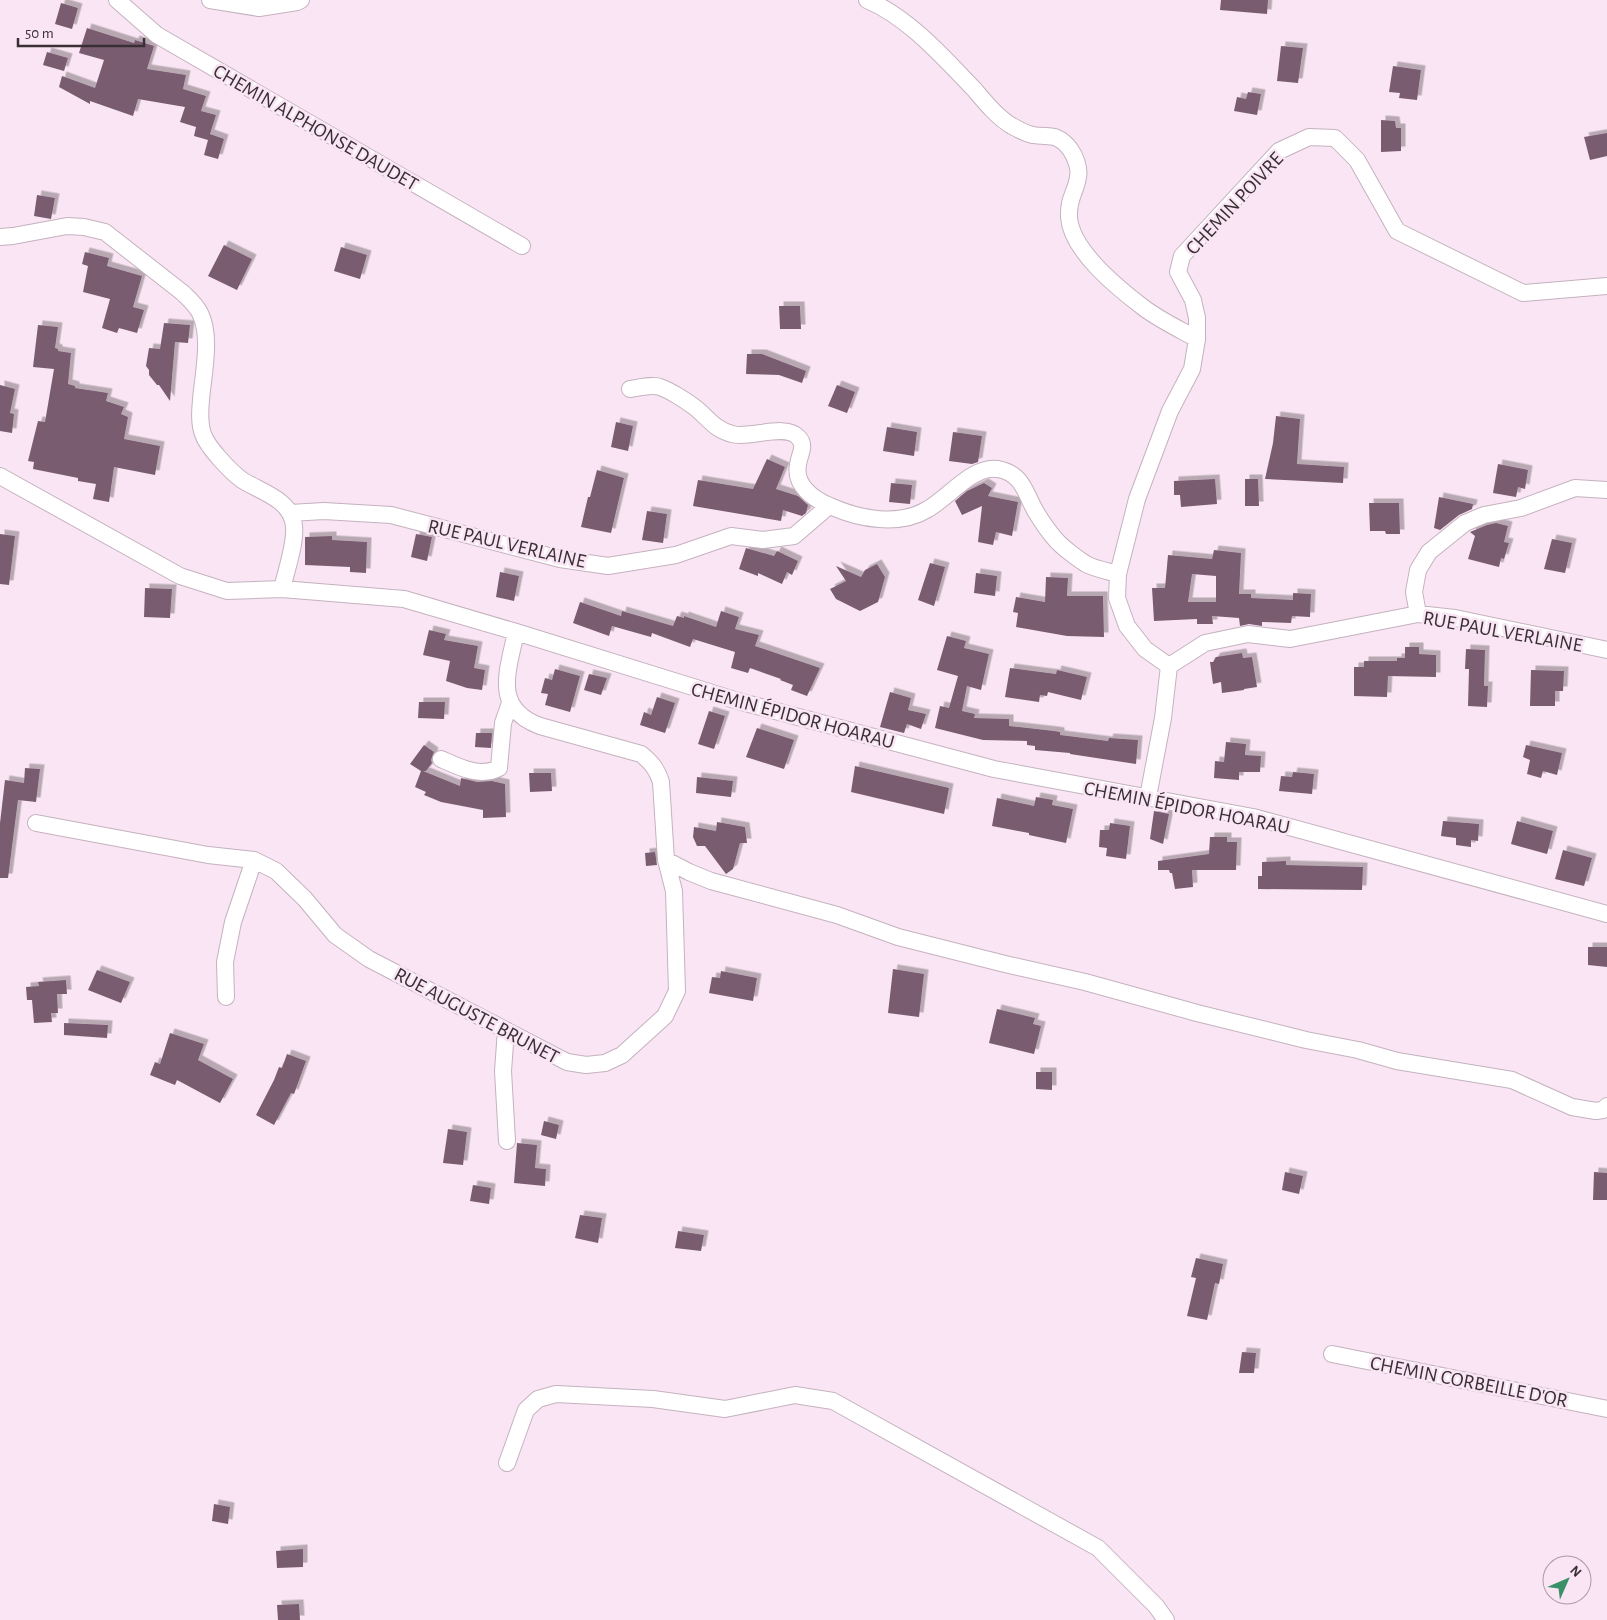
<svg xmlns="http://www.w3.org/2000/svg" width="1607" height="1620" viewBox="0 0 1607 1620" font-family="'Alegreya Sans',sans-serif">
<defs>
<filter id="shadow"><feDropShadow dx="4.5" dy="-4.5" stdDeviation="0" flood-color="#0004"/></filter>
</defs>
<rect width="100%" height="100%" fill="#f9e5f3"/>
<path fill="#7a5c71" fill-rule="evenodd" filter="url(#shadow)" d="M1221,0H1268L1267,14L1220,10Z
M61,3L78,8L72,29L55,24Z
M87,28L134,43L135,40L154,46L147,69L186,75L183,89L206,96L201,111L216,115L210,134L224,139L218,159L204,155L208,140L194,136L196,127L180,122L185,107L138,99L133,116L90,101V104L59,87L62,76L95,88L104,60L79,53Z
M1281,46L1303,48L1298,83L1277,81Z
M47,52L68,58L64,71L43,65Z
M1393,66L1421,70L1417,100L1399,98L1400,93L1389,92Z
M1248,92L1261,94L1257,115L1234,111L1237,97L1246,99Z
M1381,120L1395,121L1396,128H1401V151L1381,152Z
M1607,133V156L1590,160L1584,137Z
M37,195L55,198L51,219L34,216Z
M224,245L252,259L237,290L208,276Z
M341,247L367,255L360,279L334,271Z
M85,252L109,258L107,266L142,276L133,307L144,310L137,333L119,328L117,333L102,328L110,299L83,292L88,266L82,264Z
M779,306H800L801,329H780Z
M164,323L190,325L188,343L175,342L170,401L159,385H157L149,375V370L146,366L149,348L160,349Z
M38,325L58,327L55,348L58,349V351L71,353L68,384L75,386V388L108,393L106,401L124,407L121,414L128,417L124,439L160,446L155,475L114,467L109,502L93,499L96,484L78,481V478L33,469L34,462L28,461L38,421L45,422L54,369L33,367Z
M747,354H762L806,371L802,383L779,375L746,374Z
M0,385L15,389L10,413L14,414L12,433L0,431Z
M837,385L855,392L847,413L828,406Z
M1276,416L1300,419L1297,464L1344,467L1343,483L1265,479L1273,443Z
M616,422L633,426L628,451L611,447Z
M887,427L917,432L914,456L883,451Z
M953,432L982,436L978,462L972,464L949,461Z
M767,459L785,467L776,489L798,496L808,505L806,513L802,516L783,510L781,521L693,506L698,480L753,489Z
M1498,464L1528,470L1525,489L1518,487L1516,497L1493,493Z
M597,470L624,478L611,533L581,527L588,497H590Z
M1215,479L1217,504L1181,507L1180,495H1174V481Z
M1245,479H1258L1259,506H1245Z
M891,483L912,485L910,504L889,502Z
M984,483L992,488L988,496L1018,502L1012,536L996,532L993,545L978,542L982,506L962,515L955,501L967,491Z
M1439,497L1473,504L1472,509L1459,515L1440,530L1434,528Z
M1369,503H1399L1400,534H1386L1385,531H1370Z
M647,511L667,514L663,543L642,540Z
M1496,523L1508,526L1504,542L1509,543L1504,559L1501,558L1499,567L1468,559L1475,536L1470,532L1487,525Z
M0,534L15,536L9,585L0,584Z
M416,534L432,537L427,561L411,557Z
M332,536V540L367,542L366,573L350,572V567L305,565V537Z
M1552,539L1572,543L1565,573L1544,569Z
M746,548L774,556L777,551L798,561L792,575L787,572L782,584L758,573V576L739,569Z
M1214,550L1241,553L1239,594H1251V598L1293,600V593L1311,594L1310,617L1292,616L1291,623L1262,622V626L1249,624L1240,626L1239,618L1212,616L1213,624H1197V619L1154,621L1152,588H1165L1168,555L1212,559ZM1192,574L1216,576V602H1188Z
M930,563L945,567L934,606L918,600Z
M877,564L885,577L878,602L860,611L836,599L830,589L846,581L836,566L861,577L865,570Z
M500,572L519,576L514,601L496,597Z
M976,573L997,576L995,596L974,593Z
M1046,577L1068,578L1067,596H1103L1104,637L1067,636L1016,627L1018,613L1013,612L1016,597L1045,602Z
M145,588L172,589L170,618L144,617Z
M580,602L621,616L622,611L673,626L677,616L684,618V616L716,627L721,611L739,617L735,629L759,635L755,646L820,668L807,696L791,690L793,685L780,680L781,679L750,668L748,673L731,668L735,652L693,639L690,647L652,633L651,637L612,626L609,636L573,623Z
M429,630L446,634L444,640L478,646L474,668L485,670L482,690L467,688L446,681L450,661L423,655Z
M947,636L966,641L964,648L989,654L981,690L967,686L962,711L975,714L974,718L1009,719V726L1054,731L1060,732V735L1108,741L1109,738L1138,740L1136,764L1070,754V753L1035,750V746L1027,745V741L983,740L935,728L940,706L949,708L958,676L937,670Z
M1405,647H1419V654L1436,655V677L1388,676L1387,697L1354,696V667H1364V661H1397V658H1405Z
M1466,649L1485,650L1484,686H1488L1487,707L1468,706L1469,669H1465Z
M1242,653L1243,658L1252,657L1257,687L1244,689V690L1222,693L1221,682L1213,684L1210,662H1213L1216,657Z
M1010,668L1056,674L1057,670L1087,677L1081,700L1048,692L1047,696L1040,695L1039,702L1005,697Z
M555,669L580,676L570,712L545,705L548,694L541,693L545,678L552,680Z
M1531,670L1564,671L1563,691H1555V706H1530Z
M589,674L607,678L601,695L584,690Z
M890,692L911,698L908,710L926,714L921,729L907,724L904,733L880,727Z
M657,697L675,703L665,733L640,725L644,712L651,715Z
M419,702H445L444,719L418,718Z
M709,711L725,716L714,749L698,744Z
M757,728L794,740L784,769L746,757Z
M476,733H492L491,748L475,747Z
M1226,742L1246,744L1245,755L1261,756L1260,772H1239V780L1214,778L1215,761L1224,762Z
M424,745L434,752L431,760L432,763L426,771H423L460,786L461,778L477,782L492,781L505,784L506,817L483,818V810L441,802L424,795L426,792L415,787L421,771L410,764Z
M1526,745L1562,753L1557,775L1543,771L1541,778L1527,774L1530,760L1523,757Z
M855,766L949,788L944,814L851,792Z
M25,768L40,769L36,802L18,800L8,878H0V823L5,780L24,783Z
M1293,772L1314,774L1312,794L1279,791L1281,776L1292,777Z
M529,773H551L552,791L530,792Z
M697,777L733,781L731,797L696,793Z
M1036,797L1053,800L1052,805L1073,809L1066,843L1029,835V833L992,826L997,798L1034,806Z
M1154,811L1169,814L1163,844L1150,839Z
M1443,821L1479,824L1478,841L1471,840V847L1456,845V838L1441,836Z
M1517,821L1553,831L1547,854L1511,844Z
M717,822L745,827L747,843H740L733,869L726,874L705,846H697L693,837L694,827L716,831Z
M1110,823L1130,826L1126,859L1106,856L1107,848L1099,847L1100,830H1109Z
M1210,837H1227V842H1237L1236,870H1192L1193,887L1175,889L1172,873H1170L1169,870H1158V861L1209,854Z
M1563,850L1592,858L1584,886L1555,879Z
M655,852L657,865L646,866L645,853Z
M1286,861V865L1363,867L1362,890L1258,889V876H1262V862Z
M1588,947H1607V967L1588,965Z
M893,969L924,974L919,1017L888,1013Z
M97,970L130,982L121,1003L88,990Z
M721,971L757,978L753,1001L709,993L712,977L720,978Z
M66,980L67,994H57L58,1013H51L52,1022L34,1023L32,1000H27L26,987L39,986L38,982Z
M997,1009L1035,1018L1033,1024L1041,1026L1034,1054L989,1043Z
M64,1023L108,1025L107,1038L64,1035Z
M170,1033L204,1044L198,1060L233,1079L220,1103L177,1080L175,1085L150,1075L155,1062L160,1064Z
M287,1054L306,1061L294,1094L291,1093L274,1125L256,1115L274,1080L279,1067L282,1068Z
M1036,1072H1052V1090L1036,1089Z
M544,1121L559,1125L556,1139L541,1135Z
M448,1129L467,1132L463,1165L443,1163Z
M517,1143L537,1145L535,1168L546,1169L545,1186L514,1183Z
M1285,1172L1303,1176L1299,1194L1282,1190Z
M1594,1172L1607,1173V1200H1593Z
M473,1185L491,1188L489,1204L470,1201Z
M580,1215L602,1218L598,1243L575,1238Z
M678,1231L704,1235L701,1251L675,1248Z
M1196,1258L1223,1264L1219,1284L1215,1283L1207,1320L1187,1316L1196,1278L1191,1277Z
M1242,1352L1256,1353L1254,1373H1239Z
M214,1504L230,1507L228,1524L212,1521Z
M303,1549V1567L277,1568L276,1551Z
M299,1604L300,1620H278L277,1605Z"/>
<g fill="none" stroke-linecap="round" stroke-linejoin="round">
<defs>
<path id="minor" d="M117,0L157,35L522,246
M210,0L259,8L297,2L301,0
M867,0C908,17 943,57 974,89C985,102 997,117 1012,126C1018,129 1026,134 1033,135C1049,138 1057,132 1070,149C1075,156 1080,168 1078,177C1076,192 1068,198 1069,217C1071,251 1119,289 1144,308C1160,320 1179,329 1197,339
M0,237L13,236L67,226L84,227L105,232L183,293C189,299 196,305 200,313C212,337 203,374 201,400C200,411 199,423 203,434C207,447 231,472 242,480C261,492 291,499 294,526C296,543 286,571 282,589
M630,389C638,388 652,384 660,387C669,390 685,400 693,406C707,416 713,429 732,434C748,439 786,423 798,437C807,446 799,454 798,465C794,485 813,499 830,506C859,519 899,527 928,509C949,497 973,465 998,469C1024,474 1025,494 1036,512C1042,522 1049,532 1056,540C1062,547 1078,559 1086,564C1095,569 1108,571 1118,574
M0,476L180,576L227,591L282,589L404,599L516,632L738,701L994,769L1253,817L1607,914
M290,513L324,511L391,515L560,559L608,566L676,555L731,536L763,540L794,536L829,506
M1418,614L1414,592L1418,570L1429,552L1465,523L1484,515L1521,508L1575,488L1607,490
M1169,666L1145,649L1127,626L1117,598L1118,574L1137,499L1170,411L1192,369L1197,339V318L1193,300L1178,272L1182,256L1279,151L1309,137L1335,138L1357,160L1397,231L1523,293L1607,286
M1169,666L1205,643L1248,634L1290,639L1418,614L1455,618L1607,650
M441,759C459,767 480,778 499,768L503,723L510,703
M1148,797L1163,718L1169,666
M36,823L208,855L254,860L276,871L305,899L335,935L369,959L567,1062L586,1065L605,1063L622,1055L665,1016L677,991L674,891L666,860L661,782C657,769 651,762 641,754L540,726C492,708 508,671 516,632
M666,860L689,872L711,881L837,915L898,937L1005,964L1085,982L1197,1013L1306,1040L1358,1050L1397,1061L1512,1080L1572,1107L1596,1111L1603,1110L1607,1106
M226,997L225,962L233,922L254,860
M506,1030L503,1071L507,1141
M1332,1354L1607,1409
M507,1463L526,1410L538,1399L556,1394L653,1399L725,1409L795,1395L833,1401L1098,1548L1156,1606L1166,1620"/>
</defs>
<use href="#minor" stroke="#c5b2bf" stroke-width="18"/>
<use href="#minor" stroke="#fff" stroke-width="16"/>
</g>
<g text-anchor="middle" stroke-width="5" stroke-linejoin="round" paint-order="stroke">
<g font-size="20" fill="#383035" stroke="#f9e5f3">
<text transform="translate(316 127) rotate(30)" y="7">CHEMIN ALPHONSE DAUDET</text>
<text transform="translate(1234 203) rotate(-47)" y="7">CHEMIN POIVRE</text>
<text transform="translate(507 543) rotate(13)" y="7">RUE PAUL VERLAINE</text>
<text transform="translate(1503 631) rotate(10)" y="7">RUE PAUL VERLAINE</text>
<text transform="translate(793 715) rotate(15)" y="7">CHEMIN ÉPIDOR HOARAU</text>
<text transform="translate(1187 807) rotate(11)" y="7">CHEMIN ÉPIDOR HOARAU</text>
<text transform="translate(477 1015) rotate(28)" y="7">RUE AUGUSTE BRUNET</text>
<text transform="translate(1469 1381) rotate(11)" y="7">CHEMIN CORBEILLE D'OR</text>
</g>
</g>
<g transform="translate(1567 1580) rotate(45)"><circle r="24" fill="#f9e5f3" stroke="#ac9da7"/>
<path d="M0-4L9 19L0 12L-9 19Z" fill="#389167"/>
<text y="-8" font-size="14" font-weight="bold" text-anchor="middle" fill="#383035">N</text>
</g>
<path d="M18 38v8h126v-8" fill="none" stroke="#383035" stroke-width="2.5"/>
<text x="25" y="38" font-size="15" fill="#383035" stroke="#f9e5f3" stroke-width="4" paint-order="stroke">50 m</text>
</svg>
